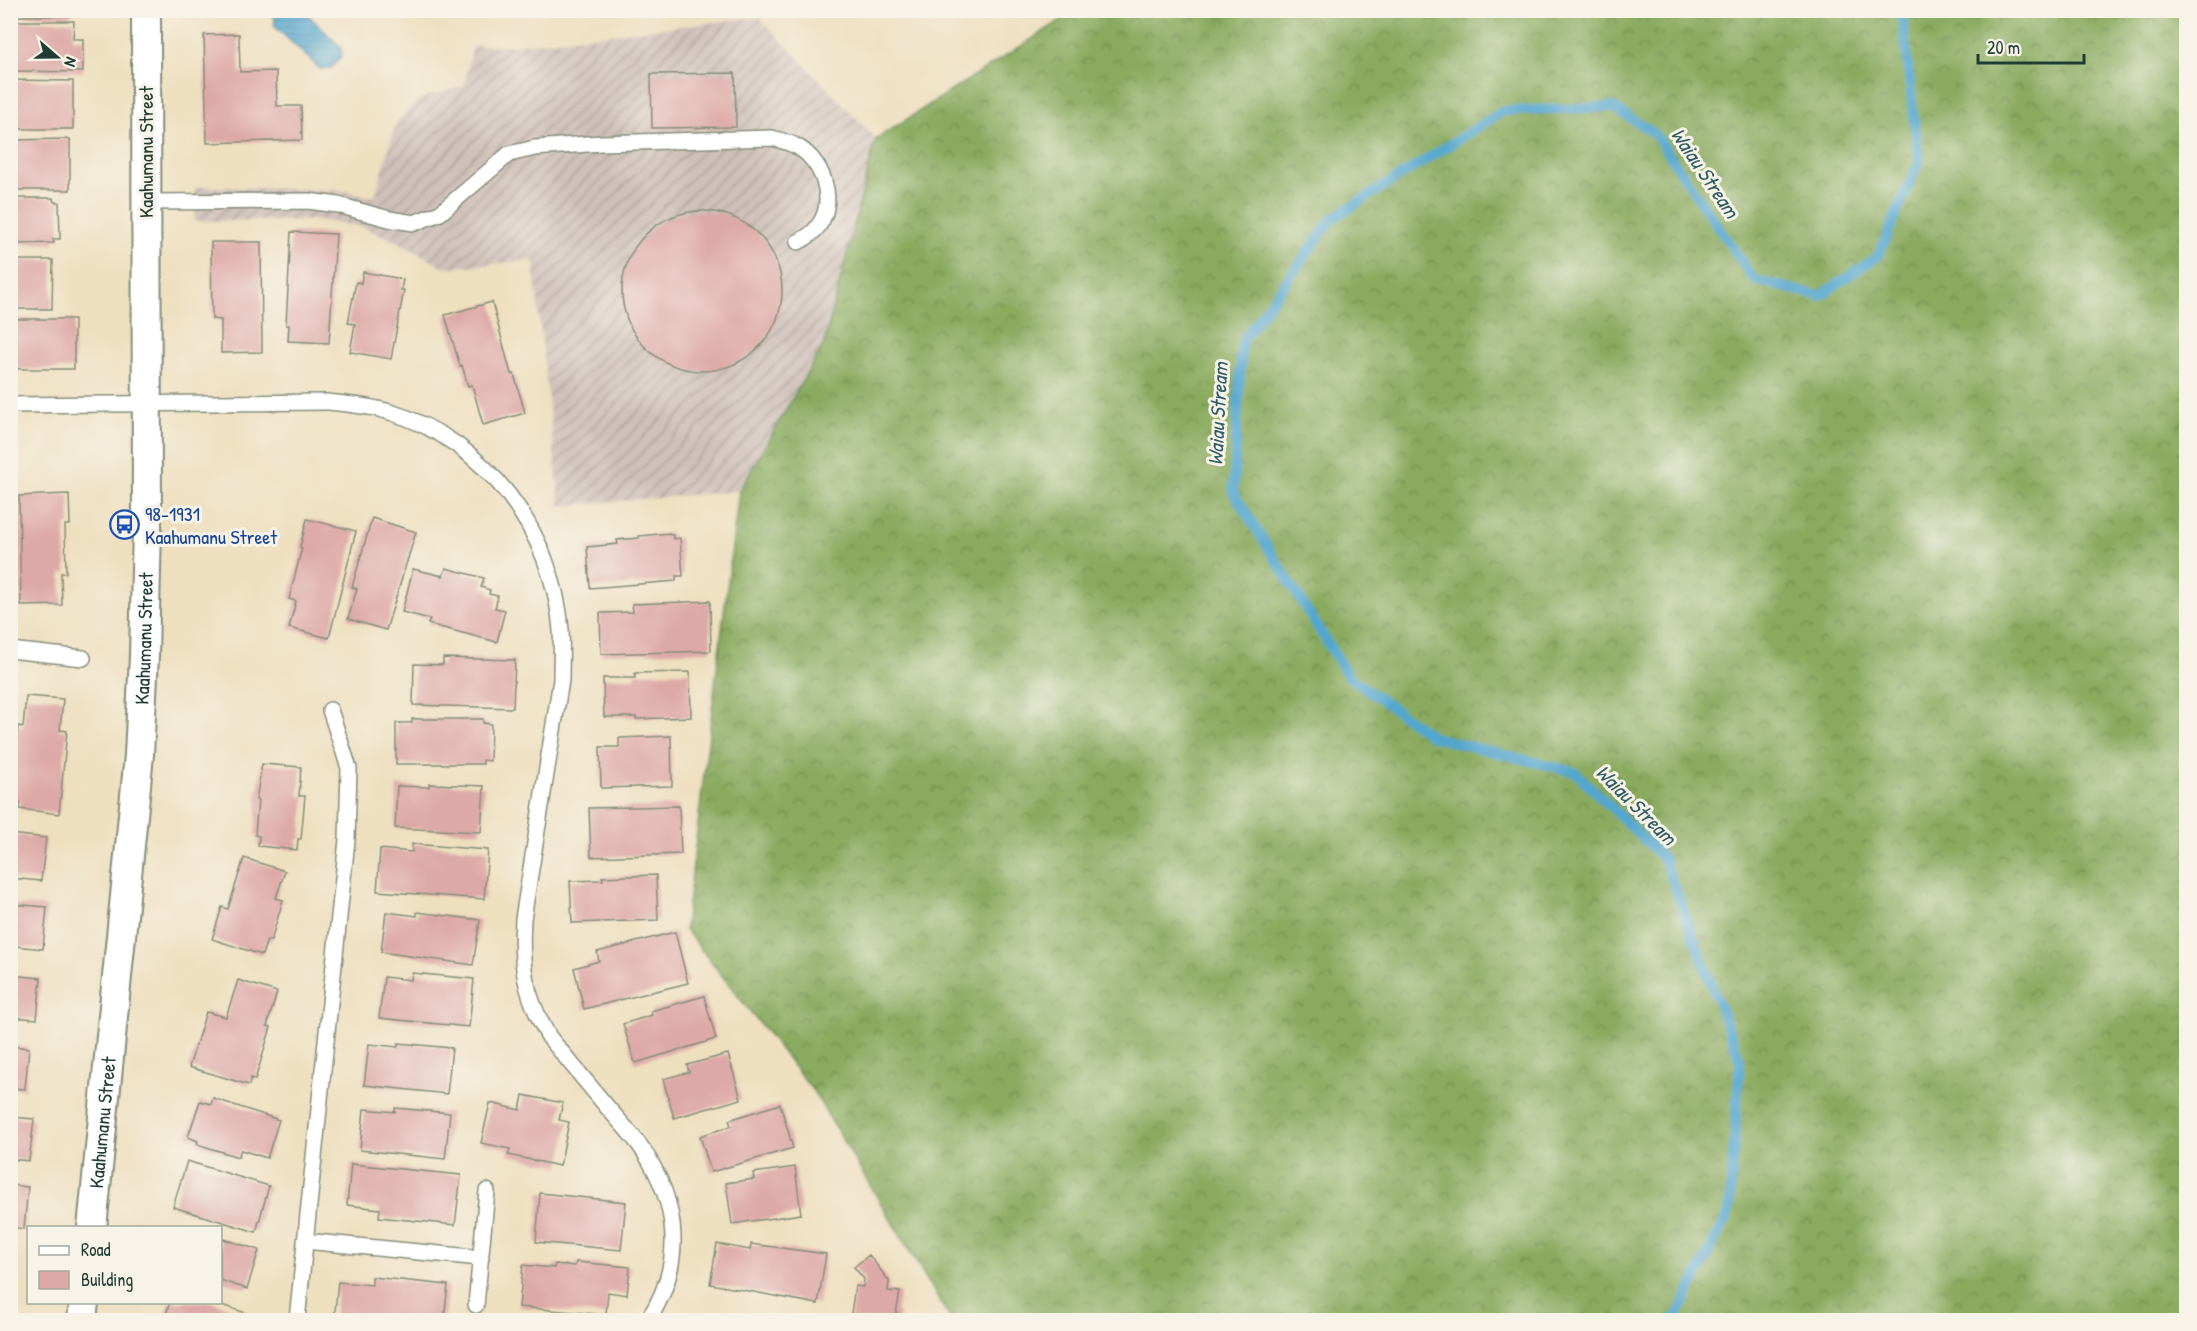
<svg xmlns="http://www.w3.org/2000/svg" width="2197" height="1331" viewBox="0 0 2197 1331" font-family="'Patrick Hand',sans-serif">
<defs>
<pattern id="industrial-furrows" width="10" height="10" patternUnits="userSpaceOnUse" patternTransform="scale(1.5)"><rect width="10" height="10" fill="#cfc1ba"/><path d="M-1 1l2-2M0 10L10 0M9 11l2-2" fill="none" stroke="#a79e98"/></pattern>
<pattern id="forest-crowns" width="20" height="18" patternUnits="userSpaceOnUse" patternTransform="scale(1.5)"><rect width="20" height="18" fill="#89aa5e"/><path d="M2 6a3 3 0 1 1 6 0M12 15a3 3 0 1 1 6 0" fill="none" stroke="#6f8c4e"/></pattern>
<pattern id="water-rules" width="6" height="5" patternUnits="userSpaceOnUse" patternTransform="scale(1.5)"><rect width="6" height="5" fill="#52a6ce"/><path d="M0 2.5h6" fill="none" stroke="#4388a8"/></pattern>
</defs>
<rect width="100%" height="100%" fill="#f7f3e8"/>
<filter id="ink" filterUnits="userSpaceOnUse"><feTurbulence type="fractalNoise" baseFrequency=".0167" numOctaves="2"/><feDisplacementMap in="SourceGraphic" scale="12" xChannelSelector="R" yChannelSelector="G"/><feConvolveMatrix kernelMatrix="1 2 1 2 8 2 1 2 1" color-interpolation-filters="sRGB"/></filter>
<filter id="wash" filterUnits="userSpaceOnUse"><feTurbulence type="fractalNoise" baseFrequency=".008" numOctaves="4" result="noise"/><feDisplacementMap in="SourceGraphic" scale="24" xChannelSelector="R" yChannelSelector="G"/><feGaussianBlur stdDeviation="1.35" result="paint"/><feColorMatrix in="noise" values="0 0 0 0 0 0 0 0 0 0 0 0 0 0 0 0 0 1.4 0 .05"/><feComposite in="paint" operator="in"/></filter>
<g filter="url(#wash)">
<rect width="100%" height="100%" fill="#eedfbf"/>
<path fill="url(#industrial-furrows)" d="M759,17L876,139L824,344L739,491L560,506L533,260L444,268L401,243L360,226L319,220L195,221V187L336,190L375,197L396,123L419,99L464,86L473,46L515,45Z"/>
<path fill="url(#forest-crowns)" stroke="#547449" stroke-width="1.5" d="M1077,10L2186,11V1320H951L814,1092L685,929L739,491L824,344L876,139Z"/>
<path fill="url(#water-rules)" stroke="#387281" stroke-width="1.5" d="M279,11H304L341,47L342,56L331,68L320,69L274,26L275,20L273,16Z"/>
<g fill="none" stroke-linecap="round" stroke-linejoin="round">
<path stroke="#52a6ce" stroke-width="10" d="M1675,1320L1729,1212L1740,1060L1664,859L1575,772L1433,737L1348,676L1233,492L1242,341L1332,219L1503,111L1613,107L1655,134L1754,280L1820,296L1878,256L1919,162L1903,23L1899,10"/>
</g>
<g id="blocks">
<path fill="#dda9a6" d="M10,10H71V16H10Z
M10,21H74L73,39H83V72L10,71Z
M239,34L240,72L276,71L277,106H301L302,140L207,143L204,35Z
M735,73L736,127L652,128L651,74Z
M10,80L73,81V129H10Z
M70,139V190H10V140Z
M10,198H53L54,202H59L60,239H53L54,243L10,244Z
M622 291a80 80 0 1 1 160 0a80 80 0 1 1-160 0Z
M291,232L336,234L329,343L288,341L289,325H286Z
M211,242H261L262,352L221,353V320L212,319Z
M10,260H53L52,309H10Z
M363,272L403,279L401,290H404L391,359L350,352L355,324L348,323L356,282L361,283Z
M492,302L511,374H514L525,413L483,425L472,385L468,386L462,365L460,366L445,315Z
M10,319H74V369H10Z
M69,494L70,525H65L66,573H61L62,605L21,606L19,496Z
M372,518L416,532L386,630L348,619L357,589L352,587Z
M307,519L356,531L329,638L289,628L296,601L289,599L302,548L300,547Z
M669,533V535H673V539L680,538L683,576H676V581L590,588L587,547L618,544L617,540L639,538V536Z
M446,568L484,578L481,587L490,590L489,594L498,596L495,608L505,610L497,642L428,624L430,619L402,612L413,569L443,576Z
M710,601L711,651L601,654L600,613L633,612L632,604Z
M443,658L515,660L513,708L413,705L414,664L443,665Z
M690,672L691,717L636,719V717H604L603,678H635V673Z
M26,696L63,699L60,730L67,731L59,814L20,809V802L11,801L18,726L23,727Z
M412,719H483V723L491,724L490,761L483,760V764H396V723H412Z
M671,736L672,786L601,788L600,747H619V738Z
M262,764L301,767L299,796H305L301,839H298L297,850L258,846L259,836L255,835L258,800H256Z
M429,784L484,786L481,832L395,828L397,786L429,787Z
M679,806L681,854L591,857L589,808Z
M10,834L46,838L41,881L10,878Z
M412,844L488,850L484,899L377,891L380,849L412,852Z
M244,858L285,871L276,898L283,900L271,941L267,940L262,955L212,939L222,907L228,909Z
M656,875L658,920L572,923L570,881L603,880L602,877Z
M10,904L47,907L43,949L15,946L14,952H10Z
M386,912L417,916V912L480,920L473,965L381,952Z
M675,932L688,983L584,1009L574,968L599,961L597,952Z
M412,973L474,979L469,1027L379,1018L384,977L411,980Z
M10,975L41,978L37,1019L10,1017Z
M238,980L277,992L267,1026L271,1027L255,1080L251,1078L249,1085L189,1067L206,1012L226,1017Z
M704,996L716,1039L635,1063L623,1024L652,1015L651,1011Z
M398,1043L452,1048L447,1094L364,1085L369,1044L398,1047Z
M10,1046L29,1048L25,1089L10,1088Z
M728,1054L741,1099L674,1118L663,1079L689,1072L687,1065Z
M523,1095L563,1103L559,1120L569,1122L560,1166L508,1155L510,1149L481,1143L490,1103L520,1110Z
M213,1098L279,1120L267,1158L241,1150L238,1157L197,1144L198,1141L188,1137L200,1101L211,1104Z
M780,1104L793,1148L711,1172L700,1136L731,1126L729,1120Z
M395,1108L450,1113L445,1159L360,1150L364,1109L395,1112Z
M10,1117L34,1119L29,1161L10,1159Z
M187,1161L269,1186L256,1232L173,1207Z
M351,1164L461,1175L455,1225L379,1217L380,1209L347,1205Z
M795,1167L801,1214L732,1224L726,1183L754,1179L753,1173Z
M10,1185L28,1187L24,1229L10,1227Z
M540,1193L626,1202L621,1250L536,1242Z
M220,1238L259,1250L247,1289L220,1280Z
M717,1244L750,1250L751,1244L826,1254L818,1304L710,1284Z
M869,1255L889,1281L888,1291L900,1292L896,1313L899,1314L898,1320H850L855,1286L863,1287L864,1279L854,1267Z
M576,1262L630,1267L627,1295L608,1292L606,1315L519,1307L523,1265L554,1268L555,1264L575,1266Z
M372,1277L448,1285L444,1320H334L338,1282L372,1285Z
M170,1302H212L262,1318V1320H164Z"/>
</g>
</g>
<g filter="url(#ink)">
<use href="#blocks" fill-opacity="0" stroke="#868e7a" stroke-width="1.5"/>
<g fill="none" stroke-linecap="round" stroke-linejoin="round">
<defs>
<path id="service" d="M146,202L308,201L338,205L389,219L414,223L440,213L509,154L535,148L601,143L772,138C779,140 787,142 794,145C822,158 837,199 819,225C814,233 806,238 798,242
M10,405L327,402C348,404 370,406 390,412C486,441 553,531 561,630C562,647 561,664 561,680L523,919C520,967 525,995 549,1037C569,1061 588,1084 608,1108C619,1121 633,1135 643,1150C679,1204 685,1264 648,1320
M10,650L83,658
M305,1241L481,1258
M476,1305L487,1191
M297,1320L347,840L349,768L330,710"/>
<g id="minor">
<path id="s1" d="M92,1228L139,755L144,656L147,526L146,10"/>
<path d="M82,1320L84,1302"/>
</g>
</defs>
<use href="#service" stroke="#868e7a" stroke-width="18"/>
<use href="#minor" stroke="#868e7a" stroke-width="32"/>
<use href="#service" stroke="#fff" stroke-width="15"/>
<use href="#minor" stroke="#fff" stroke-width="28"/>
</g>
</g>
<defs>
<symbol id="bus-ring" viewBox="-11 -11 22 22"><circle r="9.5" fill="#f7f3e8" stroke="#1a4fb4" stroke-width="1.5"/><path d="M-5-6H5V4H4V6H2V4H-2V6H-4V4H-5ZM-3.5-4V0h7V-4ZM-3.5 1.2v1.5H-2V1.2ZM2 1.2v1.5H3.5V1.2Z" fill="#1a4fb4"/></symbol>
</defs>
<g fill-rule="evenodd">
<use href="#bus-ring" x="108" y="508" width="33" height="33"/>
</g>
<g text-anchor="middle" stroke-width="6" stroke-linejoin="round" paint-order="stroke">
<g font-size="20" fill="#1f3d34" stroke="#f7f3e8">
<text transform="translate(146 152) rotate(-90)" y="7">Kaahumanu Street</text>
<text dy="7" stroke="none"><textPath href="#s1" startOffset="592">Kaahumanu Street</textPath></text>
<text dy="7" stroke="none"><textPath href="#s1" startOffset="106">Kaahumanu Street</textPath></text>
</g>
<g font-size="20" fill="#164399" stroke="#f7f3e8" text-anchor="start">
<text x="145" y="521">98-1931<tspan x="145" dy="23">Kaahumanu Street</tspan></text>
</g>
<g font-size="21" font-style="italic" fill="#2e5c62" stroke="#f7f3e8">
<text transform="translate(1705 173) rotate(56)" y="7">Waiau Stream</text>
<text transform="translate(1218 414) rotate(-87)" y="7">Waiau Stream</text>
<text transform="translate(1636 805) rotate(45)" y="7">Waiau Stream</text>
</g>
</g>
<rect width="2197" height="1331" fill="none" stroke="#f7f3e8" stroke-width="36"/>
<rect x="27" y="1226" width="195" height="78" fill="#f7f3e8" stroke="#a1aaa0" stroke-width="1.5"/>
<rect x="39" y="1246" width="30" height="9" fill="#ffffff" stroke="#a1aaa0" stroke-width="1.5"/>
<text x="81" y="1256" font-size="18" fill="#1f3d34">Road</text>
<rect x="39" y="1271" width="30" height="18" fill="#dda9a6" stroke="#a1aaa0" stroke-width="1.5"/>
<text x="81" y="1286" font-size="18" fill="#1f3d34">Building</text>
<g transform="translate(57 57) rotate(110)" stroke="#f7f3e8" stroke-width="4.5" paint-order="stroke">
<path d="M0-4.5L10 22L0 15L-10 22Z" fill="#1f3d34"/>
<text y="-9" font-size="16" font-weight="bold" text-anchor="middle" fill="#1f3d34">N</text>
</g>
<path d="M1978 54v9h106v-9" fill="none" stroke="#1f3d34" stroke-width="3"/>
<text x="1987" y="54" font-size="18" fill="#1f3d34" stroke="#f7f3e8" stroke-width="4.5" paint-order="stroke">20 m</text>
</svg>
